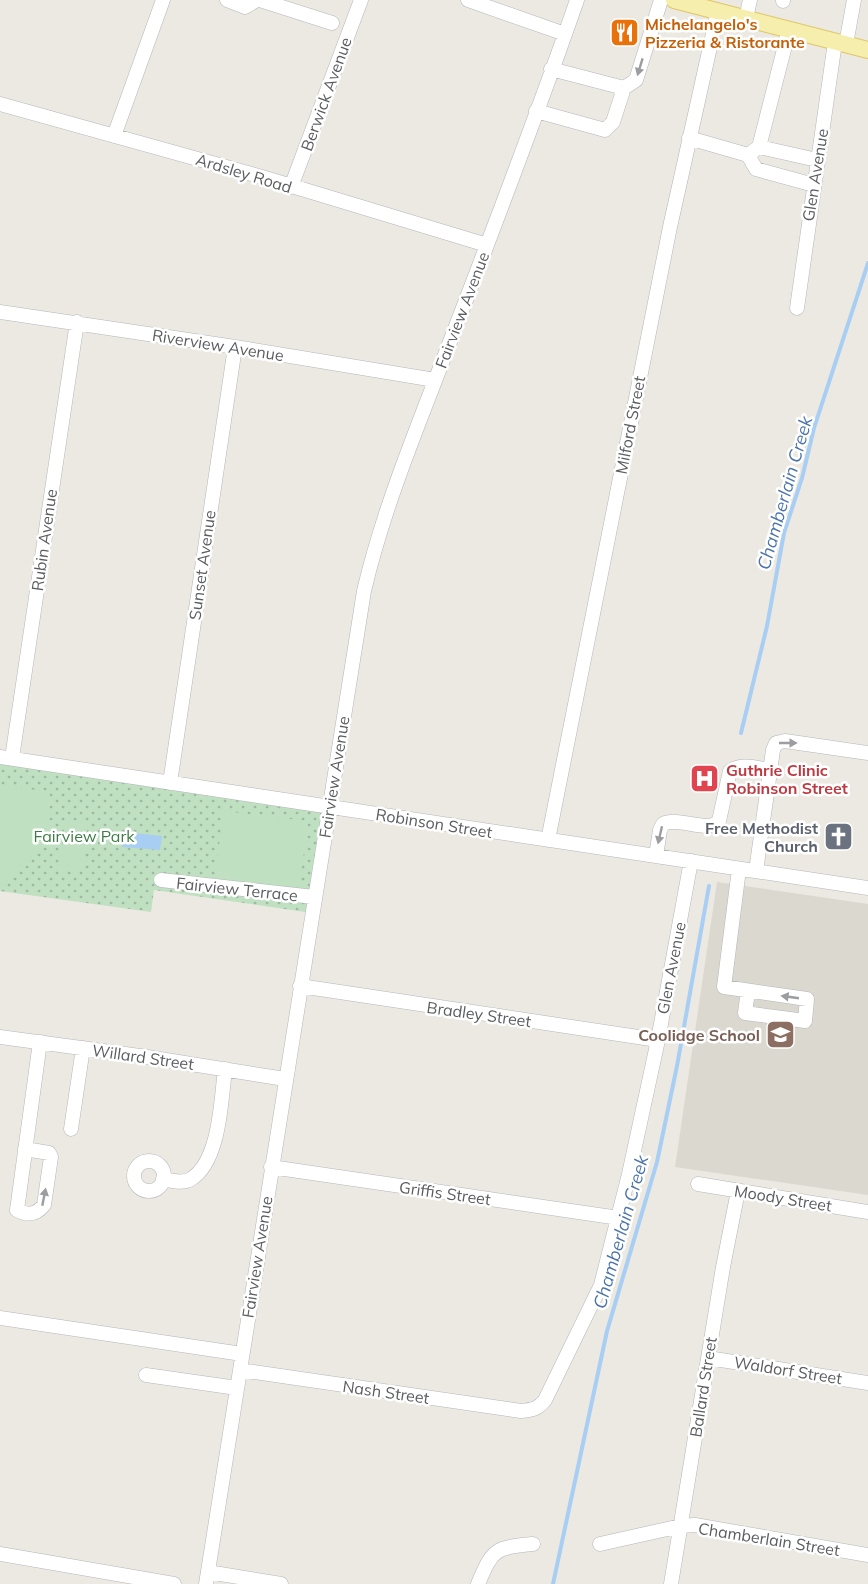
<svg xmlns="http://www.w3.org/2000/svg" width="868" height="1584" viewBox="0 0 868 1584" font-family="Mulish,sans-serif">
<defs>
<pattern id="park-dots" width="8" height="8" patternUnits="userSpaceOnUse" patternTransform="scale(1.5)"><rect width="8" height="8" fill="#c0e0c2"/><path d="M2 2h.1M6 6h.1" fill="none" stroke="#9fb9a1" stroke-width="1.8" stroke-linecap="round"/></pattern>
</defs>
<rect width="100%" height="100%" fill="#ebe9e1"/>
<path fill="#dbd8d0" d="M717,882L868,904V1195L675,1167Z"/>
<path fill="url(#park-dots)" d="M0,757L329,807L312,913L154,890L151,912L0,891Z"/>
<path fill="#c0e0c2" d="M0,785L50,792C49,803 49,815 48,826C44,850 22,871 2,884H0Z
M223,811L308,821L299,891L215,881Z
M65,821L88,823L83,871L60,869Z"/>
<path fill="#a8cef4" d="M123,832L162,836L160,850L122,847Z"/>
<g fill="none" stroke-linecap="round" stroke-linejoin="round">
<path stroke="#a8cef4" stroke-width="4" d="M741,733L767,626L784,533L802,478L814,428L868,263
M553,1584L607,1331L657,1162L677,1066L709,886"/>
<defs>
<path id="minor" d="M227,0L245,7L257,0
M260,0L332,23
M468,0L565,34
M783,1V0
M746,18L750,0
M846,44L854,0
M551,69L624,88
M0,104L262,177L487,245
M536,111L605,130L613,122L624,88L636,80L661,0
M114,136L163,0
M689,138L748,155L756,169L814,185
M759,147L789,30
M752,152L759,147L817,160
M291,187L361,0
M797,308L835,42
M0,312L235,347L435,380
M0,757L868,888
M12,758L77,322
M170,783L235,347
M548,840L670,227L718,11
M656,856L660,830L663,824C680,816 707,834 719,821L730,771C742,763 756,768 770,770
M739,869L724,987L807,999L805,1021L745,1013L748,991
M756,871L773,750L776,743L785,741L868,753
M161,880L314,897
M300,986L658,1040
M0,1037L147,1057L285,1079
M71,1129L83,1048
M25,1149L49,1153L51,1157L44,1205C36,1215 28,1216 17,1210L40,1042
M134 1176a15 15 0 1 1 30 0a15 15 0 1 1-30 0Z
M271,1167L619,1218
M163,1179C172,1181 183,1184 191,1179C220,1161 221,1100 225,1069
M698,1184L868,1212
M0,1318L242,1354
M708,1358L868,1383
M240,1370L521,1411C532,1410 538,1409 545,1400L601,1285L629,1174L658,1040L691,861
M146,1375L237,1388
M600,1544L681,1526L695,1525L868,1555
M0,1554L174,1584
M208,1572L281,1584
M206,1584L364,591C383,510 415,433 445,355C490,237 536,119 577,0
M478,1584C493,1548 495,1548 533,1544
M671,1584L723,1267L738,1191"/>
<path id="major" d="M674,0L868,50"/>
</defs>
<use href="#minor" stroke="#b4b6ba" stroke-width="15"/>
<use href="#major" stroke="#e0c565" stroke-width="18"/>
<use href="#minor" stroke="#fff" stroke-width="14"/>
<use href="#major" stroke="#f5eeac" stroke-width="16"/>
</g>
<defs><path id="oneway-solid" d="M-6-.8H1V-3.2L6.5 0L1 3.2V.8H-6Z" transform="scale(1.5)"/></defs>
<g fill="#9c9da0">
<use href="#oneway-solid" transform="translate(640 67) rotate(107)"/>
<use href="#oneway-solid" transform="translate(788 743)"/>
<use href="#oneway-solid" transform="translate(660 835) rotate(103)"/>
<use href="#oneway-solid" transform="translate(790 997) rotate(-172)"/>
<use href="#oneway-solid" transform="translate(44 1197) rotate(-79)"/>
</g>
<defs>
<symbol id="restaurant-square" viewBox="-11 -11 22 22"><rect x="-9" y="-9" width="18" height="18" rx="4" fill="#e8710a" stroke="#fff"/><path d="M-5-6h1v4h1v-4h1v4h1v-4h1v5L-1.5 .5V6h-2V.5L-5-1ZM5-6V6H3V1.5H1.5Q1.5-4 5-6Z" fill="#fff"/></symbol>
<symbol id="hospital-square" viewBox="-11 -11 22 22"><rect x="-9" y="-9" width="18" height="18" rx="4" fill="#e0444e" stroke="#fff"/><path d="M-5-5h3v3.5h4V-5h3V5h-3V1.5h-4V5h-3Z" fill="#fff"/></symbol>
<symbol id="church-square" viewBox="-11 -11 22 22"><rect x="-9" y="-9" width="18" height="18" rx="4" fill="#6b7280" stroke="#fff"/><path d="M-1.2-6h2.4v3.5h3.3v2.4h-3.3V6h-2.4V-.1h-3.3v-2.4h3.3Z" fill="#fff"/></symbol>
<symbol id="school-square" viewBox="-11 -11 22 22"><rect x="-9" y="-9" width="18" height="18" rx="4" fill="#8d6e63" stroke="#fff"/><path d="M0-5L7-2L0 1L-7-2ZM-4 1L0 2.5L4 1V4Q0 6-4 4Z" fill="#fff"/></symbol>
</defs>
<g fill-rule="evenodd">
<use href="#restaurant-square" x="608" y="16" width="33" height="33"/>
<use href="#hospital-square" x="688" y="762" width="33" height="33"/>
<use href="#church-square" x="822" y="820" width="33" height="33"/>
<use href="#school-square" x="764" y="1018" width="33" height="33"/>
</g>
<g text-anchor="middle" stroke-width="5" stroke-linejoin="round" paint-order="stroke">
<g font-size="16" font-weight="bold" fill="#c56008" stroke="#fff" text-anchor="start">
<text x="645" y="30">Michelangelo's<tspan x="645" dy="18">Pizzeria &amp; Ristorante</tspan></text>
</g>
<g font-size="16" fill="#5a5c60" stroke="#fff">
<text transform="translate(326 94) rotate(-70)" y="6">Berwick Avenue</text>
<text transform="translate(244 173) rotate(17)" y="6">Ardsley Road</text>
<text transform="translate(815 175) rotate(-81)" y="6">Glen Avenue</text>
<text transform="translate(462 310) rotate(-69)" y="6">Fairview Avenue</text>
<text transform="translate(218 345) rotate(9)" y="6">Riverview Avenue</text>
<text transform="translate(630 425) rotate(-79)" y="6">Milford Street</text>
<text transform="translate(44 540) rotate(-82)" y="6">Rubin Avenue</text>
<text transform="translate(202 565) rotate(-82)" y="6">Sunset Avenue</text>
<text transform="translate(334 777) rotate(-81)" y="6">Fairview Avenue</text>
<text transform="translate(434 823) rotate(9)" y="6">Robinson Street</text>
<text transform="translate(237 889) rotate(6)" y="6">Fairview Terrace</text>
<text transform="translate(671 968) rotate(-79)" y="6">Glen Avenue</text>
<text transform="translate(479 1014) rotate(8)" y="6">Bradley Street</text>
<text transform="translate(143 1057) rotate(8)" y="6">Willard Street</text>
<text transform="translate(445 1193) rotate(8)" y="6">Griffis Street</text>
<text transform="translate(783 1198) rotate(9)" y="6">Moody Street</text>
<text transform="translate(257 1257) rotate(-81)" y="6">Fairview Avenue</text>
<text transform="translate(788 1370) rotate(9)" y="6">Waldorf Street</text>
<text transform="translate(703 1387) rotate(-81)" y="6">Ballard Street</text>
<text transform="translate(386 1392) rotate(8)" y="6">Nash Street</text>
<text transform="translate(769 1539) rotate(9)" y="6">Chamberlain Street</text>
</g>
<g font-size="16" font-weight="bold" fill="#be3a42" stroke="#fff" text-anchor="start">
<text x="726" y="776">Guthrie Clinic<tspan x="726" dy="18">Robinson Street</tspan></text>
</g>
<g font-size="16" font-weight="bold" fill="#5b616d" stroke="#fff" text-anchor="end">
<text x="818" y="834">Free Methodist<tspan x="818" dy="18">Church</tspan></text>
</g>
<g font-size="16" fill="#3d7c44" stroke="#fff">
<text x="84" y="842">Fairview Park</text>
</g>
<g font-size="16" font-weight="bold" fill="#785e54" stroke="#fff" text-anchor="end">
<text x="760" y="1041">Coolidge School</text>
</g>
<g font-size="18" font-style="italic" fill="#4b74ac" stroke="#fff">
<text transform="translate(785 493) rotate(-74)" y="6">Chamberlain Creek</text>
<text transform="translate(621 1232) rotate(-74)" y="6">Chamberlain Creek</text>
</g>
</g>
</svg>
